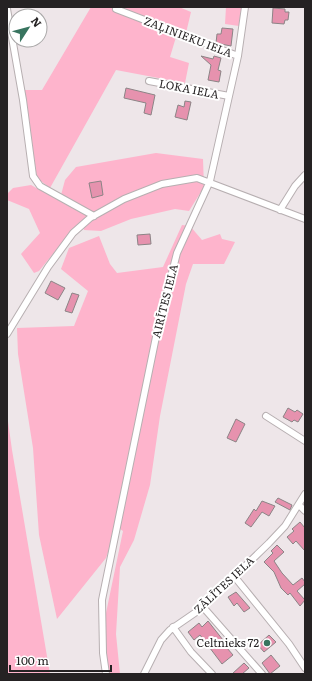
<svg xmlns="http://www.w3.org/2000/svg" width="312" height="681" viewBox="0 0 312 681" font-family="Literata,serif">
<rect width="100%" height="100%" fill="#eee6e9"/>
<path fill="#feb4cc" d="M91,7H179L191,12L186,33L176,37L170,57L189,63L185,83L116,70L50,188L37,178L24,90H42Z
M226,7H243L239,26L225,24Z
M156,153L203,159L204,187L189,211L175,209L131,219L101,231L84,230L83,220L70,233L39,271L34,273L21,254L40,233L29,209L7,200V194L13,188L31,185L83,214V208L61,195L65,180L76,167Z
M182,225L190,226L202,240L220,234L222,239L235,242L224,264H193L186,284L160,416L150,485L134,540L120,567L116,634L120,674H102L106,653L104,638L106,613L123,531L117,527L106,558L57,619L39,535L33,448L18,354L17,328L74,326L88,291L61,269L69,248L99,236L110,264L117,273L163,267Z
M7,414L12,450L50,674H7Z"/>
<path fill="#e692ae" stroke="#8c8486" d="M273,8L285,9V12H289L288,20H285L284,24L272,23Z
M222,28L233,29L231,46L216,43L217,34H221Z
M201,56L213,59L214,56L221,58L218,70L221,71L219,82L208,80L211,65Z
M126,88L155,95L151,115L144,113L146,103L124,98Z
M185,101L191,102L187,120L175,117L178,105L184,107Z
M101,181L103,195L92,198L89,183Z
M150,234L151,244L138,245L137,235Z
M51,281L65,288L58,300L45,293Z
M72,293L79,295L72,313L65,311Z
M288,408L295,412L297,410L303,414L298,422L294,420L292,422L283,417Z
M236,419L245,424L236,442L227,438Z
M278,498L292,505L290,510L275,502Z
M262,501L275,506L269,516L262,512L251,527L245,523L254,509L256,511Z
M300,522L305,528V551L296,541L293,544L287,537L294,531L292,529Z
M277,545L284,552L274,561L282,573L293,585L302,578L305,582V584L297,591L305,600L300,606L290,593L288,595L281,588L274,572L264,562L273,553L271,551Z
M236,592L250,608L244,612L237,603L234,606L228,597Z
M208,621L223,640L221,641L233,655L222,664L200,635L194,640L188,632L199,623L202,627Z
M269,635L276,642L264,652L258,645Z
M271,655L280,666L270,674L262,663Z
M244,663L249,668L242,674H232Z"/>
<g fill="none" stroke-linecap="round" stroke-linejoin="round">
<defs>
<path id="minor" d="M7,9L23,100L33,176L40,186L94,216
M116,9L238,56
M149,81L229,96
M280,210L295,186L305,175
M7,334L48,267L73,233L90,218L124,199L162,184L197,178L305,219
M266,416L305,441
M299,505L305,511
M234,576L289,644L305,668
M203,607L262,674
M173,627L191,652L212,674
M106,674L103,653L102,600L157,332L177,253L210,181L238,56L245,7
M144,674L161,640L170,630L202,608L269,543L285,526L305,494"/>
</defs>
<use href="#minor" stroke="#b7afb1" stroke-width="8"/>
<use href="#minor" stroke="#fff" stroke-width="6"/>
</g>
<circle fill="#38745f" stroke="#fff" stroke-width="1.5" cx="267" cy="643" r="4"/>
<g text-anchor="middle" stroke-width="4" stroke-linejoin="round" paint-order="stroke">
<g font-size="11" fill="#252223" stroke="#fff">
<text transform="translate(188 37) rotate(21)" y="4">ZAĻINIEKU IELA</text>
<text transform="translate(189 89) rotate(11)" y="4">LOKA IELA</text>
<text transform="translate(165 301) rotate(-76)" y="4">AIRĪTES IELA</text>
<text transform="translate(224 585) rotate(-43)" y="4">ZĀLĪTES IELA</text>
</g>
<g font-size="11" fill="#252223" stroke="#fff" text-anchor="end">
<text x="259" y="647">Celtnieks 72</text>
</g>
</g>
<rect width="312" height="681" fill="none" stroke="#252223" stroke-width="16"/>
<g transform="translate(28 28) rotate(54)"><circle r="19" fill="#ffffff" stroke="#a8a7a7"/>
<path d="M0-3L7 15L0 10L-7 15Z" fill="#38745f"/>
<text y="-6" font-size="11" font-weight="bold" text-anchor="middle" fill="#252223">N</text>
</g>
<path d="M10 665v6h101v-6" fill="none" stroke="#252223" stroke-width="2"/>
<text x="16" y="665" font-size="12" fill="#252223" stroke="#ffffff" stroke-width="3" paint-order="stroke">100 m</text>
</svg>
